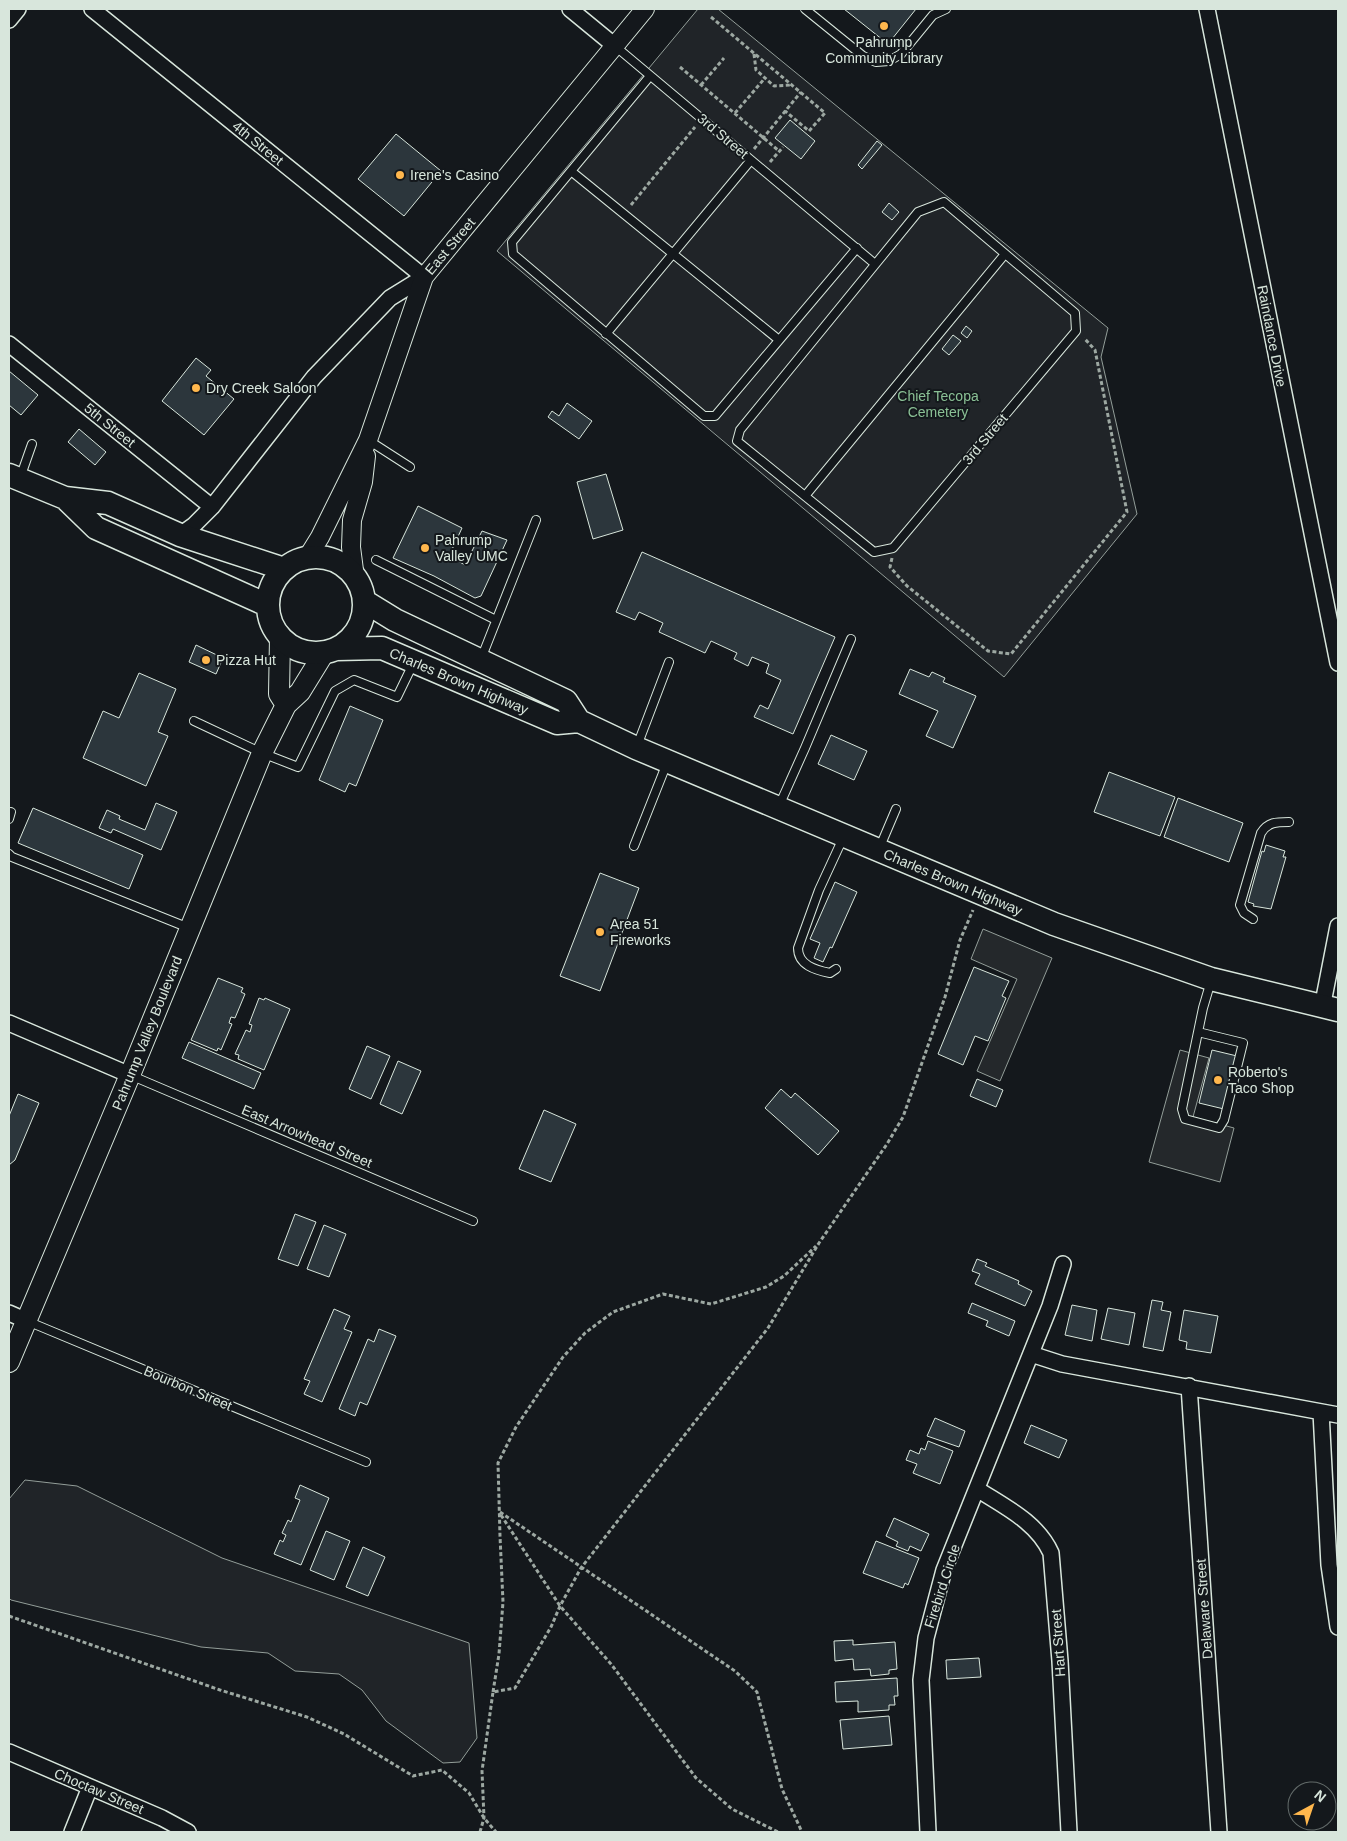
<svg xmlns="http://www.w3.org/2000/svg" width="1347" height="1841" viewBox="0 0 1347 1841" font-family="Arial,sans-serif">
<rect width="100%" height="100%" fill="#14181c"/>
<path fill="#202428" stroke="#939e99" d="M698,9H718L1108,328L1101,357L1137,514L1004,677L497,251Z
M25,1480L77,1486L222,1558L469,1643L477,1738L460,1762L443,1763L386,1721L362,1690L339,1674L295,1671L268,1653L201,1647L11,1600L9,1598V1499Z"/>
<path fill="#24282b" stroke="#939e99" d="M983,929L1052,958L1000,1081L977,1071L1017,979L971,959Z
M1180,1050L1209,1058L1193,1117L1234,1128L1220,1182L1149,1162Z"/>
<path fill="#2c363c" stroke="#d8e6dc" d="M844,9H916L888,44Z
M790,120L815,141L801,159L775,138Z
M396,134L441,171L404,216L358,179Z
M877,141L882,145L862,169L858,165Z
M889,203L899,212L892,220L882,212Z
M966,326L972,331L967,338L961,333Z
M953,335L961,341L949,355L942,349Z
M196,358L211,370L206,376L234,399L204,435L162,401Z
M9,371L38,395L21,415L9,405Z
M567,403L592,421L579,439L548,417L552,411L559,416Z
M79,429L106,452L95,465L68,442Z
M606,474L623,530L593,539L577,482Z
M418,506L462,528L449,556L465,565L482,531L507,540L481,596L475,598L434,576L393,558Z
M642,552L835,637L793,734L754,717L760,705L768,709L781,680L766,673L769,664L752,657L748,666L734,659L737,653L711,641L705,653L659,632L663,623L639,612L635,620L616,612Z
M196,645L223,658L216,674L189,662Z
M910,669L929,677L932,672L945,678L943,682L976,696L953,748L926,736L938,711L899,694Z
M139,673L176,689L158,732L168,736L146,786L83,758L103,711L119,718Z
M350,706L383,720L356,786L349,783L345,792L319,780Z
M831,735L867,751L854,780L818,764Z
M1109,772L1175,797L1160,836L1094,812Z
M1178,798L1243,823L1229,862L1164,837Z
M156,803L177,812L161,850L113,829L111,833L99,828L107,810L120,816L119,819L145,830Z
M33,808L143,855L129,889L18,843Z
M1266,845L1285,851L1283,857H1286L1271,909L1253,906L1254,904L1248,902L1262,851L1264,852Z
M600,873L639,888L600,991L560,976Z
M835,882L857,892L832,948L830,947L823,962L814,958L820,943L810,939Z
M974,967L1009,981L1002,996L1006,998L988,1041L975,1036L963,1065L938,1054Z
M218,978L243,988L241,992L245,994L235,1018L231,1017L229,1023L232,1024L221,1050L218,1048L217,1051L191,1040Z
M259,998L264,1000L265,998L290,1009L264,1070L238,1059L239,1055L235,1054L246,1030L250,1032L252,1025L249,1024Z
M189,1042L261,1073L254,1089L182,1058Z
M367,1046L390,1056L371,1099L349,1089Z
M1212,1050L1237,1056L1224,1109L1199,1103Z
M398,1061L421,1071L402,1114L380,1104Z
M977,1079L1003,1090L996,1107L970,1096Z
M781,1089L791,1098L795,1093L839,1131L818,1155L765,1108Z
M18,1094L39,1103L15,1160L9,1165V1116Z
M544,1110L576,1124L551,1182L519,1169Z
M295,1214L316,1222L298,1266L278,1259Z
M324,1225L346,1234L329,1277L307,1269Z
M977,1259L987,1263L985,1266L1019,1281L1018,1284L1032,1291L1025,1306L975,1284L980,1274L972,1271Z
M1152,1300L1163,1302L1161,1310L1171,1312L1163,1351L1143,1347Z
M972,1303L1015,1321L1009,1336L986,1326L988,1321L968,1313Z
M1072,1305L1097,1310L1092,1341L1065,1335Z
M1108,1308L1135,1313L1129,1345L1101,1339Z
M334,1309L350,1316L344,1329L352,1332L322,1402L304,1394L310,1381L304,1379Z
M1184,1310L1218,1316L1211,1353L1186,1349L1187,1342L1179,1340Z
M379,1329L396,1336L367,1405L360,1402L355,1416L339,1409L368,1339L374,1342Z
M935,1418L965,1431L959,1447L927,1436Z
M1031,1425L1067,1440L1059,1458L1024,1443Z
M928,1441L953,1451L940,1484L913,1473L917,1464L906,1460L910,1450L919,1454L921,1448L925,1450Z
M300,1485L329,1498L301,1565L274,1554L280,1540L283,1542L286,1535L282,1533L288,1520L291,1522L300,1500L295,1498Z
M894,1518L929,1534L921,1551L910,1546L908,1551L896,1546L898,1542L886,1536Z
M326,1531L350,1541L334,1580L310,1570Z
M876,1541L919,1558L908,1585L905,1583L903,1588L863,1573Z
M363,1547L385,1557L368,1596L346,1587Z
M853,1640V1645L895,1642L897,1669L889,1670V1674L871,1676L870,1669L854,1670L853,1659L835,1661L834,1641Z
M979,1658L981,1677L947,1679L946,1660Z
M897,1678L898,1696H894L895,1705H889V1710L858,1712V1701L836,1702L835,1682Z
M889,1716L892,1745L843,1749L840,1720Z"/>
<g fill="none" stroke-linecap="round" stroke-linejoin="round">
<defs>
<path id="service" d="M805,9L863,56L876,62L889,61L901,54L933,15L946,9
M615,46L875,264
M650,76L512,242L513,254L704,416H715L857,248
M571,171L779,340
M944,202L1075,313L1076,331L893,548L874,552L737,441L740,430L918,212Z
M606,334L751,160
M368,440L410,467
M20,478L32,444
M805,496L1005,254
M376,560L496,620
M481,659L536,520
M194,721L262,753L298,767L335,691L354,680L397,697L413,664
M637,746L669,662
M779,806L805,748L851,639
M9,819L11,812
M634,846L667,763
M879,849L896,809
M9,854L12,857L189,928
M1253,919L1244,913L1240,905L1261,833C1268,822 1276,822 1289,822
M836,969L830,973C815,970 798,965 798,948L819,890L843,838
M1198,1032L1243,1043L1224,1120L1219,1128L1185,1119L1182,1109L1203,1008L1211,981
M130,1075L473,1221
M27,1321L366,1462"/>
<path id="minor" d="M92,9L424,277L390,298L314,377L212,507L194,525L180,535
M570,9L615,46
M1207,9L1338,663
M9,20L18,9
M9,344L212,507
M1322,1008L1338,926
M9,1023L130,1075
M9,1313L25,1320
M1031,1354L1062,1364L1338,1415
M1189,1386L1219,1832
M1321,1412L1329,1565L1338,1627
M977,1489C1005,1507 1037,1522 1051,1553L1060,1661L1069,1832
M9,1752L162,1818L188,1832
M72,1832L90,1787
M928,1832L921,1680L926,1638L944,1570L1050,1306L1063,1264"/>
<path id="tertiary" d="M307,558L320,537L368,440L424,277L645,9
M355,578L351,547L352,520L363,482L366,456"/>
<path id="secondary" d="M280,637L279,694L286,705
M9,1362L130,1075L262,753L286,705L300,692L324,653"/>
<path id="primary" d="M9,475L65,498L108,503L180,535L284,569
M65,498L96,528L267,605
M268 605a48 48 0 1 1 96 0a48 48 0 1 1-96 0Z
M364,601L395,620L566,701L579,721
M336,649L382,648L557,723L579,721L636,748L1054,924L1211,979L1338,1010"/>
</defs>
<use href="#service" stroke="#d8e6dc" stroke-width="10"/>
<use href="#minor" stroke="#d8e6dc" stroke-width="18"/>
<use href="#tertiary" stroke="#d8e6dc" stroke-width="20"/>
<use href="#secondary" stroke="#d8e6dc" stroke-width="22"/>
<use href="#primary" stroke="#d8e6dc" stroke-width="25"/>
<path stroke="#9da8a2" stroke-width="3" stroke-dasharray="4 2.5" stroke-linecap="butt" d="M711,17L825,113L809,131L785,111
M754,54L756,70L774,86L792,85
M680,67L779,151
M701,85L724,58
M735,113L765,78
M754,149L801,92
M770,162L783,147
M631,205L695,127
M892,558L890,567L907,586L988,651L1011,654L1127,512L1095,350L1084,338
M500,1512L735,1671L757,1692L782,1789L802,1832
M501,1515L560,1606L611,1664L696,1778L732,1809L778,1832
M9,1616L220,1690L307,1717L344,1734L413,1776L442,1770L469,1793L484,1818L496,1832
M493,1692L499,1654L503,1602L500,1536L498,1463L516,1427L563,1357L585,1333L613,1312L663,1294L711,1304L766,1287L784,1276L816,1246
M480,1832L484,1818L482,1771L493,1692L515,1688L551,1627L560,1606L581,1568L768,1328L819,1243L887,1144L903,1117L945,997L960,940L973,910"/>
<use href="#service" stroke="#14181c" stroke-width="8"/>
<use href="#minor" stroke="#14181c" stroke-width="15"/>
<use href="#tertiary" stroke="#14181c" stroke-width="18"/>
<use href="#secondary" stroke="#14181c" stroke-width="20"/>
<use href="#primary" stroke="#14181c" stroke-width="22"/>
</g>
<g fill="#ffb74d" stroke="#14181c" stroke-width="2">
<circle cx="884" cy="26" r="5"/>
<circle cx="400" cy="175" r="5"/>
<circle cx="196" cy="388" r="5"/>
<circle cx="425" cy="548" r="5"/>
<circle cx="206" cy="660" r="5"/>
<circle cx="600" cy="932" r="5"/>
<circle cx="1218" cy="1080" r="5"/>
</g>
<g text-anchor="middle" stroke-width="4" stroke-linejoin="round" paint-order="stroke">
<g font-size="14" fill="#d8e6dc" stroke="#14181c" text-anchor="start">
<text x="884" y="47" text-anchor="middle">Pahrump<tspan x="884" dy="16">Community Library</tspan></text>
<text x="410" y="180">Irene's Casino</text>
<text x="206" y="393">Dry Creek Saloon</text>
<text x="435" y="545">Pahrump<tspan x="435" dy="16">Valley UMC</tspan></text>
<text x="216" y="665">Pizza Hut</text>
<text x="610" y="929">Area 51<tspan x="610" dy="16">Fireworks</tspan></text>
<text x="1228" y="1077">Roberto's<tspan x="1228" dy="16">Taco Shop</tspan></text>
</g>
<g font-size="14" fill="#d8e6dc" stroke="#14181c">
<text transform="translate(723 136) rotate(40)" y="5">3rd Street</text>
<text transform="translate(258 143) rotate(39)" y="5">4th Street</text>
<text transform="translate(450 246) rotate(-50)" y="5">East Street</text>
<text transform="translate(1272 336) rotate(79)" y="5">Raindance Drive</text>
<text transform="translate(110 425) rotate(39)" y="5">5th Street</text>
<text transform="translate(985 439) rotate(-50)" y="5">3rd Street</text>
<text transform="translate(459 681) rotate(23)" y="5">Charles Brown Highway</text>
<text transform="translate(953 882) rotate(23)" y="5">Charles Brown Highway</text>
<text transform="translate(147 1033) rotate(-68)" y="5">Pahrump Valley Boulevard</text>
<text transform="translate(307 1136) rotate(23)" y="5">East Arrowhead Street</text>
<text transform="translate(188 1388) rotate(23)" y="5">Bourbon Street</text>
<text transform="translate(942 1586) rotate(-72)" y="5">Firebird Circle</text>
<text transform="translate(1204 1609) rotate(-94)" y="5">Delaware Street</text>
<text transform="translate(1058 1643) rotate(-94)" y="5">Hart Street</text>
<text transform="translate(99 1791) rotate(23)" y="5">Choctaw Street</text>
</g>
<g font-size="14" fill="#8ac095" stroke="#14181c">
<text x="938" y="401">Chief Tecopa<tspan x="938" dy="16">Cemetery</tspan></text>
</g>
</g>
<rect width="1347" height="1841" fill="none" stroke="#d8e6dc" stroke-width="20"/>
<g transform="translate(1312 1806) rotate(40)"><circle r="24" fill="#14181c" stroke="#626a69"/>
<path d="M0-4L9 19L0 12L-9 19Z" fill="#ffb74d"/>
<text y="-8" font-size="14" font-weight="bold" text-anchor="middle" fill="#d8e6dc">N</text>
</g>
</svg>
